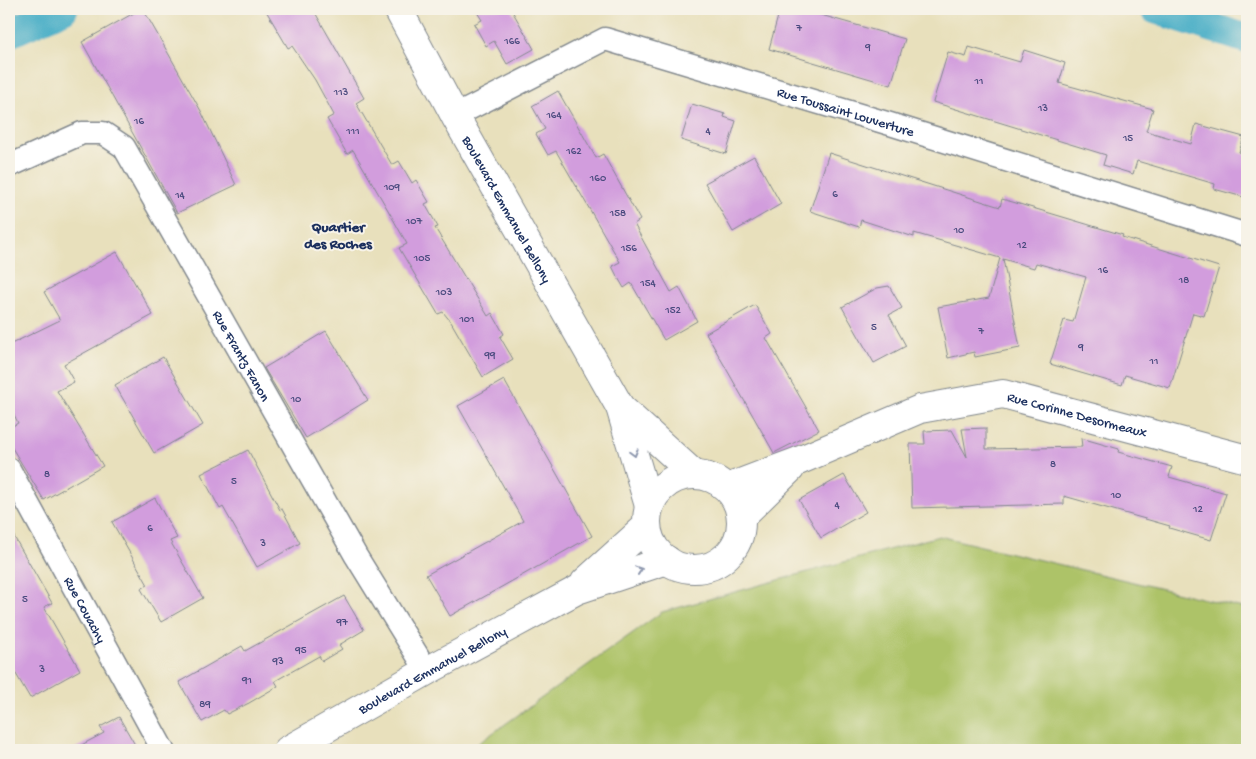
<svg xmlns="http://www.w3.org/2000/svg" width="1256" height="759" viewBox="0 0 1256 759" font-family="'Gochi Hand',sans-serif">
<rect width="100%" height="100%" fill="#f7f3e8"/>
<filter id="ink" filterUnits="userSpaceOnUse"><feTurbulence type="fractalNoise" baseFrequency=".02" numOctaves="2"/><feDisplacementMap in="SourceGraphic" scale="10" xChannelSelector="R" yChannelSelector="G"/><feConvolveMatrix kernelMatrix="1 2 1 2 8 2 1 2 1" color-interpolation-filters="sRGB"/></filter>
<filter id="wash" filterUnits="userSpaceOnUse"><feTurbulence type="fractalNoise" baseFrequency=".0096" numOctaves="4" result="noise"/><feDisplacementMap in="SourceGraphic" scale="20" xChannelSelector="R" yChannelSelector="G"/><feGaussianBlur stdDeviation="1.12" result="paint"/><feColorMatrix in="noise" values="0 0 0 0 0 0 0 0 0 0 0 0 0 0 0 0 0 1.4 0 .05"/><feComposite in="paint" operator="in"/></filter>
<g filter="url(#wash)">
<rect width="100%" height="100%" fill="#e8e0bc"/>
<path fill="#adc367" stroke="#647962" d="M939,536L1247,609V750H469L662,612Z"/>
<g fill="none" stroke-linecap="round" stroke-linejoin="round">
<path stroke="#46adc6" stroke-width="30" d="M1155,9L1247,39
M9,33L63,9"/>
</g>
<g id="blocks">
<path fill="#d29ddd" d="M141,9H143L201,111L236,185L177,213L82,42Z
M265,9H313L364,98L356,103L392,165L399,161L412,183L416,180L429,202L425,204L438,227L435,228L488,316L492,313L504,334L500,337L513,359L483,377L451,322L443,312L438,314L399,248L407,244L388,210L353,150L347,154L327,119L334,115L315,80L292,46L288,48Z
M475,9H511L534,49L507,64L494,41L486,46L474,24L482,20Z
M780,9H800L905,39L891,85L769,49Z
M969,47L1020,62L1024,50L1065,63L1059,83L1153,109L1146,131L1191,144L1196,124L1244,137L1239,152L1247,155V198L1214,189L1215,184L1137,161L1133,174L1103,165L1106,155L933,102L948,52L966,57Z
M558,91L596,158L603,154L640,220L634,224L671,292L679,287L697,321L664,340L631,283L624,288L617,276L612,266L620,262L556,151L548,155L536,134L545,129L532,106Z
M692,104L725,114L724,117L736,121L726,154L681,140Z
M829,153L1000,207L1002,199L1016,203L1123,235L1122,237L1219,267L1204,316L1193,313L1170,388L1125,375L1122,385L1050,364L1064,320L1073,322L1086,277L1036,263L1034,268L1003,259L1020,348L975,357L974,352L948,358L938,307L989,298L1000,258L914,233V237L861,220L859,227L810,211Z
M754,156L781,204L733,232L705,183Z
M117,252L153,315L64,364L74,382L57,391L103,466L44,500L9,443V428L18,423L9,404V345L60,320L44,292Z
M889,286L902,308L889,315L906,346L874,363L842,307L877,288Z
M755,305L772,334L766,338L819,430L774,453L706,333Z
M326,331L368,400L306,438L264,368Z
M163,357L203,425L154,453L115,385Z
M504,380L592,536L450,616L426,575L523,521L458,406Z
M986,428V449L1082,447L1081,438L1119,449L1118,452L1172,467L1169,477L1226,493L1211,540L1169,528L1170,526L1064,496V504L912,508L910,444H925L924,431L952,430L967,457L962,429Z
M248,450L280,510L282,509L300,543L257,567L223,507L220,509L201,474Z
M844,475L866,512L821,538L799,500Z
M155,498L177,538L170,541L203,598L161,622L141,589L148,585L112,522Z
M9,528L52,603L44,607L80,670L30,698L9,662Z
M344,596L364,630L339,645L342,649L322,661L319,656L275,681L278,686L249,703L227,714L224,710L202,722L179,682L242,646L245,651Z
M119,717L138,750H72L104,733L100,727Z"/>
</g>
</g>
<g filter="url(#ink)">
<use href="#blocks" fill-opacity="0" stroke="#82888d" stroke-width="1"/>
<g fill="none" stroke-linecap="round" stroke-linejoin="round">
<defs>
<g id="minor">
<path id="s1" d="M455,116L605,39L890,124L1247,235"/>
<path id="s2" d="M9,166L82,133H103L124,147L356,556L427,671"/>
<path id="s3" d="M9,469L163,750"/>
</g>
<g id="tertiary">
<path id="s4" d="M398,9L455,116L620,407L649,506"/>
<path d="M620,407L695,475"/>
<circle cx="694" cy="522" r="47"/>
<path id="s5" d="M727,488L796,462L920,409L1003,394L1247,459"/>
<path d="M741,517L790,469"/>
<path d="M585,582L647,526"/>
<path id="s6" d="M288,750L427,671L577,590L667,560"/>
</g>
</defs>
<use href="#minor" stroke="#82888d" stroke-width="25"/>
<use href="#tertiary" stroke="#82888d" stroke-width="30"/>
<use href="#minor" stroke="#fff" stroke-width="22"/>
<use href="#tertiary" stroke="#fff" stroke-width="28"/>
</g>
<defs><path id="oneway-chevron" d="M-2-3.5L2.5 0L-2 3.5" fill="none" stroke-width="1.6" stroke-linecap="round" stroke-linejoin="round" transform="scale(1.25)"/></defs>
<g stroke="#8d97ae">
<use href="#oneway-chevron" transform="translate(634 453) rotate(74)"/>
<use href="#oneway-chevron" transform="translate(639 570) rotate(-18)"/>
</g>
</g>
<g text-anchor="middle" stroke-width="4" stroke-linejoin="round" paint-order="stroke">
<g font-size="11" fill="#494a7e">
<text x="799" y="31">7</text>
<text x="512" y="44">166</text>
<text x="868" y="50">9</text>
<text x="979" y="84">11</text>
<text x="341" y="95">113</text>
<text x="1043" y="111">13</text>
<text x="554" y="118">164</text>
<text x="139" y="124">16</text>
<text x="353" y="134">111</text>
<text x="708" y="134">4</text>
<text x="1128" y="141">15</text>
<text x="574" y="154">162</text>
<text x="598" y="181">160</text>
<text x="392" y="190">109</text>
<text x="835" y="197">6</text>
<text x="180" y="198">14</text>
<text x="618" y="216">158</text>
<text x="414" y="224">107</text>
<text x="959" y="233">10</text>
<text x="1022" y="248">12</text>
<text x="629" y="251">156</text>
<text x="422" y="261">105</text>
<text x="1103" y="273">16</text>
<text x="1184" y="283">18</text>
<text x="648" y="286">154</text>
<text x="444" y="295">103</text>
<text x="673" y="313">152</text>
<text x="467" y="322">101</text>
<text x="874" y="330">5</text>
<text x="981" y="334">7</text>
<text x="1081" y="350">9</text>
<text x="490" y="358">99</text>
<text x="1154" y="364">11</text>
<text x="296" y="402">10</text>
<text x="1053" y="467">8</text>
<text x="47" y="477">8</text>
<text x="234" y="484">5</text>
<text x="1116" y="498">10</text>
<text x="837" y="508">4</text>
<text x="1198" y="512">12</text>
<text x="150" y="531">6</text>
<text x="263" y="546">3</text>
<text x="25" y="602">5</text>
<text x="342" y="625">97</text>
<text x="301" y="653">95</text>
<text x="278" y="664">93</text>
<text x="42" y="672">3</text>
<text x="247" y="683">91</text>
<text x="205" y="707">89</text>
</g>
<g font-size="14" fill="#1b2f5e" stroke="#f7f3e8">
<text dy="5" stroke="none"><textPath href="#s1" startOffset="420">Rue Toussaint Louverture</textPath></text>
<text dy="5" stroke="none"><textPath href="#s4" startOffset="228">Boulevard Emmanuel Bellony</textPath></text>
<text dy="5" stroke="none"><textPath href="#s2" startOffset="366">Rue Frantz Fanon</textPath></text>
<text dy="5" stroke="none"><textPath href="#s5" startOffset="370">Rue Corinne Desormeaux</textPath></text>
<text dy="5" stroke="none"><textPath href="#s3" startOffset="160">Rue Couachy</textPath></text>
<text dy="5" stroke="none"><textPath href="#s6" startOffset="165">Boulevard Emmanuel Bellony</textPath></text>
</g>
<g font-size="15" font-weight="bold" fill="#1b2f5e" stroke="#f7f3e8">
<text x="338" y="231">Quartier<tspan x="338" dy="17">des Roches</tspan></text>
</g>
</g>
<rect width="1256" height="759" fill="none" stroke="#f7f3e8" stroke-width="30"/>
</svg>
